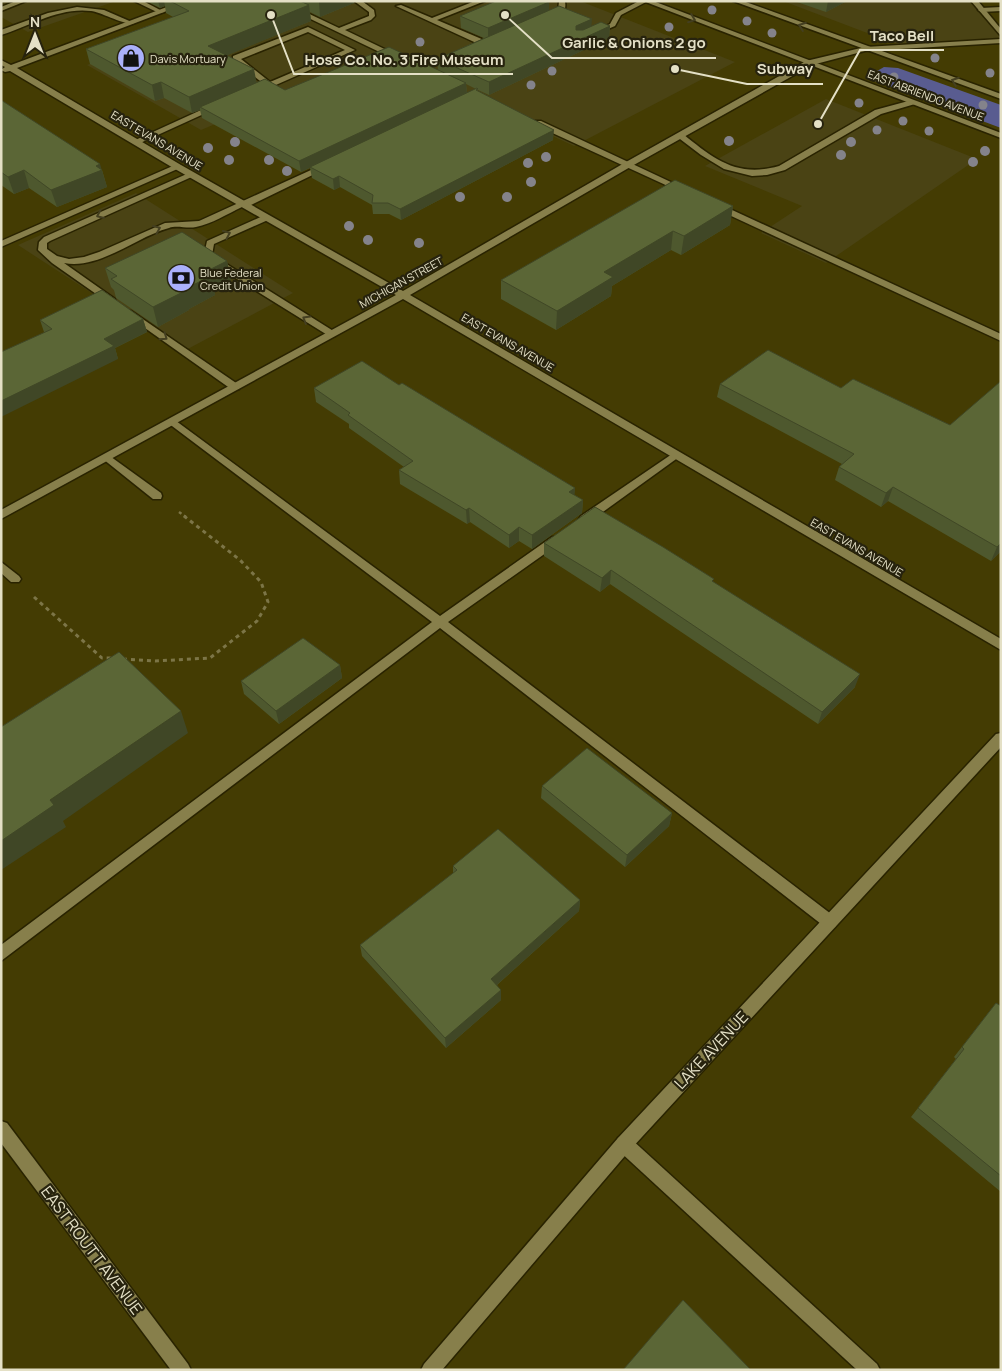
<svg xmlns="http://www.w3.org/2000/svg" width="1002" height="1371" font-family="Manrope,sans-serif">
  <rect width="100%" height="100%" fill="#443c03"/>
  <!-- built -->
  <g fill="#4a4314">
    <path d="M 1,1 L 116,1 L 28,32 L 1,17 Z"/>
    <path d="M 257,1 L 580,1 L 735,62 L 574,146 L 378,55 L 201,130 L 87,65 Z"/>
    <path d="M 783,1 L 974,1 L 1001,34 L 1001,41 L 904,47 Z"/>
    <path d="M 826,99 L 977,159 L 826,263 L 761,233 L 802,206 L 705,166 Z"/>
    <path d="M 136,193 L 293,293 L 182,352 L 18,245 Z"/>
  </g>
  <!-- green -->
  <path fill="#595c90" d="M 884,67 L 898,68 L 1001,105 L 1001,128 L 875,81 L 872,74 Z"/>
  <g fill="none" stroke-linecap="round" stroke-linejoin="round">
    <!-- service casing -->
    <g stroke="#292300" stroke-width="3">
      <g id="service">
        <path d="M 16,1 L 26,1 L 1,11 L 1,7 Z"/>
        <path d="M 134,1 L 143,1 L 164,12 L 159,13 Z"/>
        <path d="M 273,1 L 282,1 L 339,28 L 369,16 L 369,12 L 354,1 L 362,1 L 374,10 L 375,16 L 371,20 L 345,30 L 399,56 L 392,58 Z"/>
        <path d="M 475,1 L 485,1 L 437,20 L 491,43 L 491,47 L 485,47 L 396,6 L 401,5 L 432,18 Z"/>
        <path d="M 559,1 L 565,1 C 567,13 561,19 549,18 L 549,16 L 558,12 Z"/>
        <path d="M 639,1 L 648,1 L 621,15 L 615,26 L 596,34 L 593,32 L 610,24 L 616,13 Z"/>
        <path d="M 77,7 L 104,10 L 134,23 C 128,27 101,12 91,11 C 59,7 30,26 1,35 L 1,30 L 48,13 Z"/>
        <path d="M 1001,7 L 1001,11 L 981,12 L 978,10 L 981,8 Z"/>
        <path d="M 308,27 L 355,50 L 260,92 L 254,92 L 254,88 L 264,84 L 233,60 L 233,56 ZM 308,32 L 345,50 L 270,82 L 241,59 Z"/>
        <path d="M 912,100 L 916,102 L 915,104 L 881,114 L 785,170 L 767,175 L 752,176 L 724,169 L 701,155 L 676,136 L 683,134 C 714,159 737,178 779,166 L 875,110 Z"/>
        <path d="M 212,105 L 219,107 L 138,144 L 131,142 Z"/>
        <path d="M 535,121 L 541,121 L 690,191 L 683,193 L 535,125 Z"/>
        <path d="M 175,165 L 182,167 L 1,247 L 1,241 Z"/>
        <path d="M 322,165 L 329,167 L 247,207 L 242,207 C 227,214 212,224 196,227 C 187,229 177,225 169,228 C 136,237 99,270 64,263 L 115,299 L 115,303 L 109,303 L 52,263 L 38,250 L 39,242 L 44,237 L 189,173 L 196,175 L 50,241 L 47,243 L 47,249 L 57,256 L 69,259 L 84,257 L 99,252 L 165,223 L 199,221 Z"/>
        <path d="M 717,203 L 1001,334 L 1001,341 L 714,208 L 714,204 Z"/>
        <path d="M 265,215 L 268,216 L 268,220 L 214,244 L 212,255 L 335,332 L 335,336 L 329,336 L 208,261 L 204,255 L 207,241 Z"/>
        <path d="M 131,311 L 239,385 L 239,389 L 231,389 L 128,316 L 128,312 Z"/>
        <path d="M 172,418 L 440,616 L 552,537 L 560,537 L 562,540 L 560,543 L 448,622 L 835,917 L 837,922 L 835,927 L 830,929 L 825,927 L 440,628 L 1,961 L 1,945 L 432,622 L 168,423 L 167,421 Z"/>
        <path d="M 675,452 L 679,453 L 680,455 L 679,457 L 589,522 L 581,522 L 579,519 L 581,516 Z"/>
        <path d="M 107,454 L 161,493 L 162,496 L 161,499 L 153,499 L 103,459 L 102,457 Z"/>
        <path d="M 1,562 L 19,576 L 21,579 L 19,582 L 11,582 L 1,573 Z"/>
        <path d="M 624,1136 L 630,1138 L 877,1364 L 880,1370 L 857,1370 L 618,1150 L 616,1144 L 618,1138 Z"/>
      </g>
    </g>
    <!-- minor casing -->
    <g stroke="#292300" stroke-width="3">
      <g id="minor">
        <path d="M 183,1 L 193,1 L 17,68 L 181,165 L 403,291 L 626,162 L 806,61 L 865,47 L 1001,39 L 1001,43 L 865,51 L 812,65 L 632,166 L 410,295 L 1001,639 L 1001,650 L 403,299 L 1,519 L 1,510 L 396,295 L 175,169 L 10,71 L 5,72 L 1,70 L 5,67 L 1,65 L 1,60 L 11,65 Z"/>
        <path d="M 971,1 L 978,1 L 1001,29 L 1001,36 Z"/>
        <path d="M 1,1121 L 7,1123 L 188,1364 L 191,1370 L 171,1370 L 1,1143 Z"/>
      </g>
    </g>
    <!-- tertiary casing -->
    <g stroke="#292300" stroke-width="3">
      <path id="tertiary" d="M 1001,733 L 1001,747 L 630,1150 L 442,1370 L 421,1370 L 424,1364 L 618,1138 L 996,734 Z"/>
    </g>
    <!-- secondary casing -->
    <g stroke="#292300" stroke-width="3">
      <g id="secondary">
        <path d="M 643,1 L 653,1 L 1001,133 L 1001,138 Z"/>
        <path d="M 733,1 L 743,1 L 1001,94 L 1001,99 Z"/>
      </g>
    </g>
    <!-- path-far1 -->
    <path stroke="#7c7547" stroke-width="2.5" stroke-dasharray="3 3" stroke-linecap="butt" d="M 179,512 L 186,517"/>
    <!-- path -->
    <g stroke="#7c7547" stroke-width="3" stroke-dasharray="4 4" stroke-linecap="butt">
      <path d="M 34,597 L 102,658 L 112,658"/>
      <path d="M 123,659 L 155,661 L 210,658 L 257,621 L 268,602 L 261,582 L 240,560 L 184,516"/>
    </g>
    <!-- service -->
    <use href="#service" fill="#877f4b" fill-rule="evenodd"/>
    <!-- minor -->
    <use href="#minor" fill="#877f4b" fill-rule="evenodd"/>
    <!-- tertiary -->
    <use href="#tertiary" fill="#877f4b" fill-rule="evenodd"/>
    <!-- secondary -->
    <use href="#secondary" fill="#877f4b" fill-rule="evenodd"/>
  </g>
  <!-- trees -->
  <g fill="#84838b">
    <circle cx="712" cy="10" r="4.5"/>
    <circle cx="747" cy="21" r="4.5"/>
    <circle cx="669" cy="27" r="4.5"/>
    <circle cx="772" cy="33" r="4.5"/>
    <circle cx="420" cy="42" r="4.5"/>
    <circle cx="935" cy="58" r="4.5"/>
    <circle cx="552" cy="71" r="4.5"/>
    <circle cx="990" cy="73" r="4.5"/>
    <circle cx="894" cy="77" r="4.5"/>
    <circle cx="531" cy="85" r="4.5"/>
    <circle cx="859" cy="103" r="4.5"/>
    <circle cx="983" cy="105" r="4.5"/>
    <circle cx="903" cy="121" r="4.5"/>
    <circle cx="877" cy="130" r="4.5"/>
    <circle cx="929" cy="131" r="4.5"/>
    <circle cx="729" cy="141" r="5"/>
    <circle cx="235" cy="142" r="5"/>
    <circle cx="851" cy="142" r="5"/>
    <circle cx="208" cy="148" r="5"/>
    <circle cx="985" cy="151" r="5"/>
    <circle cx="841" cy="155" r="5"/>
    <circle cx="546" cy="157" r="5"/>
    <circle cx="229" cy="160" r="5"/>
    <circle cx="269" cy="160" r="5"/>
    <circle cx="973" cy="162" r="5"/>
    <circle cx="528" cy="163" r="5"/>
    <circle cx="287" cy="171" r="5"/>
    <circle cx="531" cy="182" r="5"/>
    <circle cx="460" cy="197" r="5"/>
    <circle cx="507" cy="197" r="5"/>
    <circle cx="349" cy="226" r="5"/>
    <circle cx="368" cy="240" r="5"/>
    <circle cx="419" cy="243" r="5"/>
  </g>
  <!-- wall -->
  <g fill="#4e582e" fill-rule="evenodd">
    <path d="M 146,1 L 354,1 L 354,3 L 320,17 L 310,12 L 311,21 L 227,55 L 256,83 L 285,90 L 438,70 L 437,59 L 484,38 L 461,28 L 460,16 L 549,10 L 591,27 L 610,26 L 609,38 L 489,95 L 478,90 L 478,91 L 553,140 L 401,220 L 389,214 L 373,214 L 372,205 L 340,187 L 334,190 L 312,178 L 310,168 L 301,172 L 202,118 L 200,110 L 192,113 L 164,98 L 155,101 L 90,64 L 86,49 L 173,17 L 166,13 L 165,6 L 160,8 ZM 466,84 L 476,89 L 467,93 Z"/>
    <path d="M 794,1 L 847,1 L 826,12 Z"/>
    <path d="M 1,100 L 102,170 L 107,187 L 57,207 L 29,188 L 14,194 L 1,185 Z"/>
    <path d="M 733,206 L 730,225 L 681,255 L 671,250 L 612,286 L 611,296 L 556,330 L 501,299 L 501,280 Z"/>
    <path d="M 227,261 L 231,280 L 214,289 L 215,295 L 189,309 L 189,310 L 158,327 L 116,298 L 114,290 L 111,287 L 105,268 Z"/>
    <path d="M 143,319 L 147,332 L 115,348 L 118,359 L 44,332 L 40,320 Z"/>
    <path d="M 720,384 L 841,388 L 950,425 L 1001,551 L 991,561 L 888,501 L 881,507 L 835,480 L 839,467 L 842,464 L 717,397 Z"/>
    <path d="M 399,385 L 575,488 L 574,495 L 583,500 L 582,513 L 532,549 L 519,541 L 509,548 L 470,522 L 467,524 L 400,484 L 399,470 L 404,467 L 349,428 L 349,424 L 316,402 L 314,388 Z"/>
    <path d="M 544,543 L 713,582 L 855,687 L 818,724 L 610,584 L 600,592 L 544,556 Z"/>
    <path d="M 340,665 L 342,678 L 279,724 L 244,694 L 241,681 Z"/>
    <path d="M 542,786 L 672,813 L 669,826 L 625,867 L 541,798 Z"/>
    <path d="M 453,866 L 580,900 L 579,911 L 497,985 L 501,1000 L 446,1048 L 362,956 L 360,945 L 453,874 Z"/>
    <path d="M 996,1003 L 1001,1006 L 1001,1192 L 911,1117 L 956,1059 L 954,1057 Z"/>
  </g>
  <!-- shaded-wall -->
  <g fill="#404726">
    <path d="M 158,1 L 164,1 L 165,6 L 160,8 Z"/>
    <path d="M 320,1 L 354,1 L 354,3 L 320,17 L 319,2 Z"/>
    <path d="M 828,1 L 847,1 L 826,12 Z"/>
    <path d="M 549,2 L 549,14 L 488,40 L 488,28 Z"/>
    <path d="M 309,5 L 311,21 L 211,62 L 208,46 Z"/>
    <path d="M 592,19 L 591,31 L 575,38 L 576,26 Z"/>
    <path d="M 610,26 L 609,38 L 489,95 L 489,82 Z"/>
    <path d="M 254,69 L 257,85 L 200,107 L 200,110 L 192,113 L 189,97 Z"/>
    <path d="M 161,82 L 164,98 L 155,101 L 152,85 Z"/>
    <path d="M 466,83 L 467,94 L 301,172 L 299,161 Z"/>
    <path d="M 554,130 L 553,140 L 401,220 L 400,209 Z"/>
    <path d="M 100,164 L 107,187 L 57,207 L 51,190 Z"/>
    <path d="M 24,170 L 29,188 L 14,194 L 8,177 Z"/>
    <path d="M 339,176 L 340,187 L 334,190 L 333,179 Z"/>
    <path d="M 733,206 L 730,225 L 681,255 L 684,236 Z"/>
    <path d="M 673,231 L 671,250 L 612,286 L 611,296 L 556,330 L 557,311 L 604,272 Z"/>
    <path d="M 227,261 L 231,280 L 214,289 L 215,295 L 189,309 L 189,310 L 158,327 L 153,307 L 183,290 L 205,272 Z"/>
    <path d="M 143,319 L 147,332 L 115,348 L 118,359 L 1,417 L 1,401 L 104,339 Z"/>
    <path d="M 893,487 L 888,501 L 881,507 L 886,493 Z"/>
    <path d="M 575,488 L 574,501 L 569,492 Z"/>
    <path d="M 583,500 L 582,513 L 532,549 L 532,535 Z"/>
    <path d="M 469,508 L 470,522 L 467,524 L 466,510 Z"/>
    <path d="M 519,527 L 519,541 L 509,548 L 509,535 Z"/>
    <path d="M 1001,543 L 1001,551 L 991,561 L 997,547 Z"/>
    <path d="M 611,570 L 610,584 L 600,592 L 602,578 Z"/>
    <path d="M 340,665 L 342,678 L 279,724 L 276,711 Z"/>
    <path d="M 860,674 L 855,687 L 818,724 L 822,712 Z"/>
    <path d="M 181,711 L 188,733 L 63,821 L 66,827 L 1,870 L 1,841 L 50,800 Z"/>
    <path d="M 672,813 L 669,826 L 625,867 L 627,855 Z"/>
    <path d="M 580,900 L 579,911 L 491,990 L 491,979 Z"/>
    <path d="M 501,990 L 501,1000 L 446,1048 L 445,1038 Z"/>
  </g>
  <!-- building -->
  <g fill="#5b6636" stroke="#404726">
    <path d="M 170,1 L 300,1 L 309,5 L 208,46 L 254,69 L 189,97 L 161,82 L 152,85 L 86,49 L 189,11 Z"/>
    <path d="M 496,1 L 547,1 L 549,2 L 488,28 L 460,16 Z"/>
    <path d="M 559,6 L 592,19 L 576,26 L 576,30 L 583,30 L 601,22 L 610,26 L 489,82 L 437,59 Z"/>
    <path d="M 389,47 L 466,83 L 299,161 L 200,107 L 265,79 L 285,90 Z"/>
    <path d="M 477,88 L 478,89 L 476,90 L 554,130 L 400,209 L 388,203 L 372,203 L 373,195 L 339,176 L 333,179 L 310,167 Z"/>
    <path d="M 1,100 L 100,164 L 96,166 L 102,170 L 51,190 L 24,170 L 8,177 L 1,172 Z"/>
    <path d="M 675,180 L 733,206 L 684,236 L 673,231 L 604,272 L 613,277 L 557,311 L 501,280 Z"/>
    <path d="M 182,232 L 227,261 L 205,272 L 211,276 L 183,290 L 185,291 L 153,307 L 111,279 L 117,276 L 105,268 Z"/>
    <path d="M 102,290 L 143,319 L 104,339 L 114,346 L 1,401 L 1,352 L 52,329 L 40,320 Z"/>
    <path d="M 768,350 L 841,388 L 853,379 L 950,425 L 1001,381 L 1001,543 L 997,547 L 893,487 L 886,493 L 839,467 L 854,454 L 720,384 Z"/>
    <path d="M 362,361 L 399,385 L 402,383 L 575,488 L 569,492 L 583,500 L 532,535 L 519,527 L 509,535 L 469,508 L 466,510 L 399,470 L 413,461 L 348,415 L 350,413 L 314,388 Z"/>
    <path d="M 595,507 L 663,547 L 714,579 L 712,581 L 860,674 L 822,712 L 611,570 L 602,578 L 544,543 Z"/>
    <path d="M 303,638 L 340,665 L 276,711 L 241,681 Z"/>
    <path d="M 119,652 L 181,711 L 50,800 L 54,805 L 1,841 L 1,727 Z"/>
    <path d="M 587,748 L 672,813 L 627,855 L 542,786 Z"/>
    <path d="M 498,829 L 580,900 L 491,979 L 501,990 L 445,1038 L 360,945 L 457,870 L 453,866 Z"/>
    <path d="M 996,1003 L 1001,1006 L 1001,1176 L 918,1108 L 964,1049 L 962,1047 Z"/>
    <path d="M 683,1300 L 751,1370 L 623,1370 Z"/>
  </g>
  <!-- one-way arrows -->
  <defs><path id="oneway-chevron" d="M-2-3.5L2.5 0L-2 3.5" fill="none" stroke-width="1.6" stroke-linecap="round" stroke-linejoin="round" transform="scale(1.25)"/></defs>
  <g stroke="#443f20">
    <use href="#oneway-chevron" transform="translate(692 19) rotate(21)"/>
    <use href="#oneway-chevron" transform="translate(802 26) rotate(-160)"/>
    <use href="#oneway-chevron" transform="translate(955 81) rotate(-160)"/>
    <use href="#oneway-chevron" transform="translate(100 215) rotate(156)"/>
    <use href="#oneway-chevron" transform="translate(157 229) rotate(-23)"/>
    <use href="#oneway-chevron" transform="translate(227 234) rotate(-24)"/>
    <use href="#oneway-chevron" transform="translate(306 319) rotate(-149)"/>
    <use href="#oneway-chevron" transform="translate(164 337) rotate(35)"/>
  </g>
  <!-- icons -->
  <defs>
    <g id="shop-disc" transform="scale(1.4375)"><circle r="9.5" fill="#aab0fb" stroke="#27230e"/><path d="M-5-2.5h2.3a2.7 3.5 0 0 1 5.4 0H5L5.5 6h-11ZM-1.5-2.5h3a1.5 2.3 0 0 0-3 0Z" fill="#111"/></g>
    <g id="bank-disc" transform="scale(1.4375)"><circle r="9.5" fill="#aab0fb" stroke="#27230e"/><path d="M-6-4H6V4H-6ZM0-2.3a2.3 2.3 0 1 0 0 4.6a2.3 2.3 0 1 0 0-4.6Z" fill="#111"/></g>
  </defs>
  <g fill-rule="evenodd">
    <use href="#shop-disc" x="131" y="58"/>
    <use href="#bank-disc" x="181" y="278"/>
  </g>
  <g text-anchor="middle" dominant-baseline="central" stroke-width="4.5" stroke-linejoin="round" paint-order="stroke">
    <!-- far-poi labels -->
    <g font-size="11" fill="#e4e0c6" stroke="#27230e" text-anchor="start">
      <text x="150" y="58">Davis Mortuary</text>
      <text x="200" y="272">Blue Federal<tspan x="200" dy="13">Credit Union</tspan></text>
    </g>
    <!-- far-street labels -->
    <g font-size="11" fill="#e4e0c6" stroke="#27230e">
      <text transform="translate(926 95) rotate(21)">EAST ABRIENDO AVENUE</text>
      <text transform="translate(157 140) rotate(31)">EAST EVANS AVENUE</text>
      <text transform="translate(401 282) rotate(-29)">MICHIGAN STREET</text>
      <text transform="translate(508 342) rotate(30)">EAST EVANS AVENUE</text>
      <text transform="translate(857 547) rotate(30)">EAST EVANS AVENUE</text>
    </g>
    <!-- near-street labels -->
    <g font-size="16" fill="#e4e0c6" stroke="#27230e">
      <text transform="translate(711 1050) rotate(-47)">LAKE AVENUE</text>
      <text transform="translate(92 1250) rotate(53)">EAST ROUTT AVENUE</text>
    </g>
  </g>
  <!-- callouts -->
  <path fill="none" stroke="#e4e0c6" stroke-width="2" d="M818 124L860 50H944M505 15L552 58H716M271 15L294 74H513M675 69L747 84H823"/>
  <g fill="#e4e0c6" stroke="#27230e" stroke-width="2">
    <circle cx="818" cy="124" r="5"/>
    <circle cx="505" cy="15" r="5"/>
    <circle cx="271" cy="15" r="5"/>
    <circle cx="675" cy="69" r="5"/>
  </g>
  <g font-size="15" text-anchor="middle" font-weight="bold" fill="#e4e0c6" stroke="#27230e" stroke-width="4.5" stroke-linejoin="round" paint-order="stroke">
    <text x="902" y="41">Taco Bell</text>
    <text x="634" y="48">Garlic &amp; Onions 2 go</text>
    <text x="404" y="65">Hose Co. No. 3 Fire Museum</text>
    <text x="785" y="74">Subway</text>
  </g>
  <!-- border -->
  <rect width="1002" height="1371" fill="none" stroke="#e4e0c6" stroke-width="5"/>
  <!-- north arrow -->
  <g transform="translate(35 35)" stroke="#27230e" stroke-width="4" paint-order="stroke">
  <path d="M0-4L9 19L0 12L-9 19Z" fill="#e4e0c6"/>
  <text y="-8" font-size="14" font-weight="bold" text-anchor="middle" fill="#e4e0c6">N</text>
  </g>
</svg>
